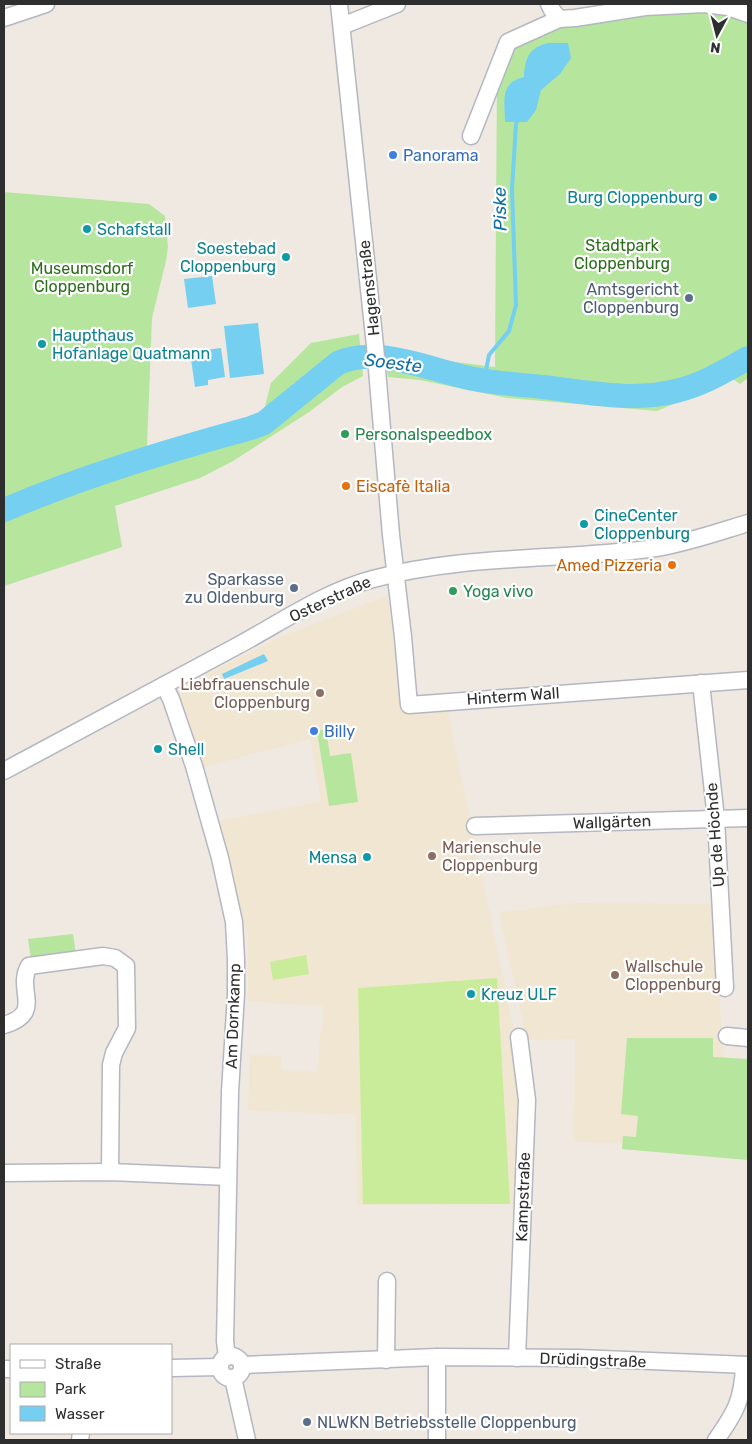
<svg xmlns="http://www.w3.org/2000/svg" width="752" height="1444" font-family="Rubik,sans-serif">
  <rect width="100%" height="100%" fill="#efe9e1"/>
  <!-- education -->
  <g fill="#f0e6d1">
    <path d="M 387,596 L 404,703 L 446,704 L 515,1035 L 520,1103 L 515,1204 L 357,1205 L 356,1115 L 248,1110 L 250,1055 L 281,1056 L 281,1070 L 318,1072 L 320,1032 L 322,1030 L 323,1006 L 248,1002 L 248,937 L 219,821 L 321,801 L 310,739 L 203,767 L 176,690 L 280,637 Z"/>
    <path d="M 577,903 L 712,904 L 724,1058 L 748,1059 L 748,1160 L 622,1149 L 622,1143 L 574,1142 L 575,1039 L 527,1040 L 499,912 Z"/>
  </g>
  <!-- green -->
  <g fill="#b6e59e">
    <path d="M 720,11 L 748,19 L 748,378 L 740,384 L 733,379 L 657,411 L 507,398 L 420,380 L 388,377 L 384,353 L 495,367 L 497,74 L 505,50 L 569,24 L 648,13 Z"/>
    <path d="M 4,192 L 149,204 L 165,216 L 168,247 L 166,261 L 152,318 L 147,446 L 263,414 L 271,383 L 311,343 L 359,334 L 363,376 L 342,387 L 309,412 L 233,461 L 200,478 L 115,506 L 122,547 L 4,586 Z"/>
    <path d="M 326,729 L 330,756 L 351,753 L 358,802 L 329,806 L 317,731 Z"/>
    <path d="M 73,934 L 76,954 L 31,960 L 28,939 Z"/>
    <path d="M 627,1038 L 713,1038 L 713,1057 L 748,1059 L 748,1160 L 622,1149 L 623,1136 L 636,1137 L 638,1116 L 621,1114 Z"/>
  </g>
  <!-- pitch -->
  <g fill="#c9ec9a">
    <path d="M 306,955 L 309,974 L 273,980 L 270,962 Z"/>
    <path d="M 497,978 L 510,1204 L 363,1204 L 358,988 Z"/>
  </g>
  <!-- water -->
  <g fill="#75cff0">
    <path d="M 549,43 L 568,43 L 571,58 L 560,74 L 541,90 L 536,110 L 527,122 L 505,122 C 505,102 499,83 524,77 C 525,58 529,47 549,43 Z"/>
    <path d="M 212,276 L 216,304 L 188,308 L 184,279 Z"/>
    <path d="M 258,323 L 264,374 L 230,378 L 224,326 Z"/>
    <path d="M 221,348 L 225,377 L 208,380 L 208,385 L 195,387 L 190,352 Z"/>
    <path d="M 264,654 L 268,661 L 224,679 L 222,674 Z"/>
  </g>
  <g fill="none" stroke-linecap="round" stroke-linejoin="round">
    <!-- stream -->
    <path stroke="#75cff0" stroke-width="4" d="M 484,381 L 489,355 L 509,331 L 516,305 L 512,189 L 516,124 L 518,120"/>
    <!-- river -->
    <path stroke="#75cff0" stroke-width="24" d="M 4,510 C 84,476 167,451 251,428 L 264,423 L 338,363 C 375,347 420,366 457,375 C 485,383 515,384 543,387 C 586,392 633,402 676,391 C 702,385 725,371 748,358"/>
    <!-- minor casing -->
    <g stroke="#b4b7c1" stroke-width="19">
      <g id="minor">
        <path d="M 339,4 L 375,346 L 391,535 L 403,637 L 409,705 L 748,680"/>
        <path d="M 549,4 L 552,10 L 559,19"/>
        <path d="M 4,18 L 46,4"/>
        <path d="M 342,26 L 397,4"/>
        <path d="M 471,136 L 508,42 L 559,19 L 575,18 L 645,7 L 704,4 L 728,7 L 748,14"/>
        <path d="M 701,683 L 716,819 L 725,988"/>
        <path d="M 164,685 L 171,699 L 194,766 L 220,858 L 234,922 L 236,959 L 236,994 L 230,1092 L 225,1341 L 227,1357"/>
        <path d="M 4,771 C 81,729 159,688 237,646 C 280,623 326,591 373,579 C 465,554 562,561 656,548 C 687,543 718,532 748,523"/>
        <path d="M 475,826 L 748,818"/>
        <path d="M 4,1025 C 45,1013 15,990 29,966 L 103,956 L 115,958 L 126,966 L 127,1028 L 114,1053 L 111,1065 L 110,1172"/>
        <path d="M 727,1036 L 748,1038"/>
        <path d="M 4,1173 L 110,1172 L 228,1177"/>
        <circle cx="231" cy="1367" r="11"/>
        <path d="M 517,1358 L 527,1100 L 519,1037"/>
        <path d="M 386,1360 L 387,1281"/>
        <path d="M 242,1365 L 437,1357 L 578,1358 L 748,1365"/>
        <path d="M 171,1368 L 219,1367"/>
        <path d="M 4,1369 L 11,1369"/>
        <path d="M 233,1378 L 247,1440"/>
        <path d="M 80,1440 L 81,1433"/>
        <path d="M 437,1440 L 437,1357"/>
        <path d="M 716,1440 C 735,1413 743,1400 744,1365"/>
      </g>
    </g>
    <!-- minor -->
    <use href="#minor" stroke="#fff" stroke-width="16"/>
  </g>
  <!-- markers -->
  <g fill="#3f7fe0" stroke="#fff" stroke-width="2">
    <circle cx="393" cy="155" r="5"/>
    <circle cx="314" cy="731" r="5"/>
  </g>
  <g fill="#0f9aa8" stroke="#fff" stroke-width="2">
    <circle cx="713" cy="197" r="5"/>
    <circle cx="87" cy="229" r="5"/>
    <circle cx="286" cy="257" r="5"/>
    <circle cx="42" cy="344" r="5"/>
    <circle cx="584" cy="524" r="5"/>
    <circle cx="158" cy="749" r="5"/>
    <circle cx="367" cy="857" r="5"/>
    <circle cx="471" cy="994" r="5"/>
  </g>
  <g fill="#5c6f8a" stroke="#fff" stroke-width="2">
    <circle cx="689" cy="298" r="5"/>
    <circle cx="294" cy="588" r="5"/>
    <circle cx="307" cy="1422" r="5"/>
  </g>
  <g fill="#2e9e5b" stroke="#fff" stroke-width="2">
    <circle cx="345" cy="434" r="5"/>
    <circle cx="453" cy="591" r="5"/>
  </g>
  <g fill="#e8710a" stroke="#fff" stroke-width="2">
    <circle cx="346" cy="486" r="5"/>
    <circle cx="672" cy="565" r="5"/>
  </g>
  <g fill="#8d6e63" stroke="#fff" stroke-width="2">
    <circle cx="320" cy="693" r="5"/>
    <circle cx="432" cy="856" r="5"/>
    <circle cx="615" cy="975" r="5"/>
  </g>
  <g text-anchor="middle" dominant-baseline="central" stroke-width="4.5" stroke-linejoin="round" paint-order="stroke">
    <!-- shop labels -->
    <g font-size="16" fill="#366cbe" stroke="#fff" text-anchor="start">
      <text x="403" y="155">Panorama</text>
      <text x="324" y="731">Billy</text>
    </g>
    <!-- culture labels -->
    <g font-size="16" fill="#0d838f" stroke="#fff" text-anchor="start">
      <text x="703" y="197" text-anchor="end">Burg Cloppenburg</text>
      <text x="97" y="229">Schafstall</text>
      <text x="276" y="248" text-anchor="end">Soestebad<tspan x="276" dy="18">Cloppenburg</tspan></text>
      <text x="52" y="335">Haupthaus<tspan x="52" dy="18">Hofanlage Quatmann</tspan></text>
      <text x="594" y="515">CineCenter<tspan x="594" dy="18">Cloppenburg</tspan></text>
      <text x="168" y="749">Shell</text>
      <text x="357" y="857" text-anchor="end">Mensa</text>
      <text x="481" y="994">Kreuz ULF</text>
    </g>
    <!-- park labels -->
    <g font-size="16" fill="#2c6e1b" stroke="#fff">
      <text x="622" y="245">Stadtpark<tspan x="622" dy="18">Cloppenburg</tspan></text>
      <text x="82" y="268">Museumsdorf<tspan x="82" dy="18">Cloppenburg</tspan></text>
    </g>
    <!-- street labels -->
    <g font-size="16" fill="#2e2e2e" stroke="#fff">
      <text transform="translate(369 288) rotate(-96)">Hagenstraße</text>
      <text transform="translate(330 599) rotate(-25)">Osterstraße</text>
      <text transform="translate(513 696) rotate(-4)">Hinterm Wall</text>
      <text transform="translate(612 822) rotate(-2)">Wallgärten</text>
      <text transform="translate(715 835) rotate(-94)">Up de Höchde</text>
      <text transform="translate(233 1016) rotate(-88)">Am Dornkamp</text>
      <text transform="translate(523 1197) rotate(-88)">Kampstraße</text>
      <text transform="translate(593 1360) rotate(2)">Drüdingstraße</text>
    </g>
    <!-- service labels -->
    <g font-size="16" fill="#4e5e75" stroke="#fff" text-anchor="end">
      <text x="679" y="289">Amtsgericht<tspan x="679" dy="18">Cloppenburg</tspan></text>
      <text x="284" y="579">Sparkasse<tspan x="284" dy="18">zu Oldenburg</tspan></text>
      <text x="317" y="1422" text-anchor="start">NLWKN Betriebsstelle Cloppenburg</text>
    </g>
    <!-- leisure labels -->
    <g font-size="16" fill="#27864d" stroke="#fff" text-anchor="start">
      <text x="355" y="434">Personalspeedbox</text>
      <text x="463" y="591">Yoga vivo</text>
    </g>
    <!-- food labels -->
    <g font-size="16" fill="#c56008" stroke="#fff" text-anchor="start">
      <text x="356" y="486">Eiscafè Italia</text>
      <text x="662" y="565" text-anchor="end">Amed Pizzeria</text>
    </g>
    <!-- education labels -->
    <g font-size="16" fill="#785e54" stroke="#fff" text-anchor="start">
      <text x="310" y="684" text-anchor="end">Liebfrauenschule<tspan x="310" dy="18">Cloppenburg</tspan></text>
      <text x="442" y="847">Marienschule<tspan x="442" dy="18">Cloppenburg</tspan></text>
      <text x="625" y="966">Wallschule<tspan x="625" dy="18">Cloppenburg</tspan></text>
    </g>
    <!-- water labels -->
    <g font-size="18" font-style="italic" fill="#0d6fa3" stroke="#fff">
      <text transform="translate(500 209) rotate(-91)">Piske</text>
      <text transform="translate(393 363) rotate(7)">Soeste</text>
    </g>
  </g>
  <!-- border -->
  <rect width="752" height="1444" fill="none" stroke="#2e2e2e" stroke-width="10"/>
  <!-- legend -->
  <rect x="10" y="1344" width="162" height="90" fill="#ffffff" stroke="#ababab"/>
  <rect x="20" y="1360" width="25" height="8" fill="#ffffff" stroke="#ababab"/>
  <text x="55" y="1369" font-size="15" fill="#2e2e2e">Straße</text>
  <rect x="20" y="1382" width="25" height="15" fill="#b6e59e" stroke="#ababab"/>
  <text x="55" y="1394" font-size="15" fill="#2e2e2e">Park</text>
  <rect x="20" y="1406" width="25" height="15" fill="#75cff0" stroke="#ababab"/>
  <text x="55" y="1419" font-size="15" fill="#2e2e2e">Wasser</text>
  <!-- north arrow -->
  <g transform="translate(717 35) rotate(187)" stroke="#ffffff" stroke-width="4" paint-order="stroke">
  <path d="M0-4L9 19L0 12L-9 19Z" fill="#2e2e2e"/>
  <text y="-8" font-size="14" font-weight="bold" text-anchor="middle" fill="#2e2e2e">N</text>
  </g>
</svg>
